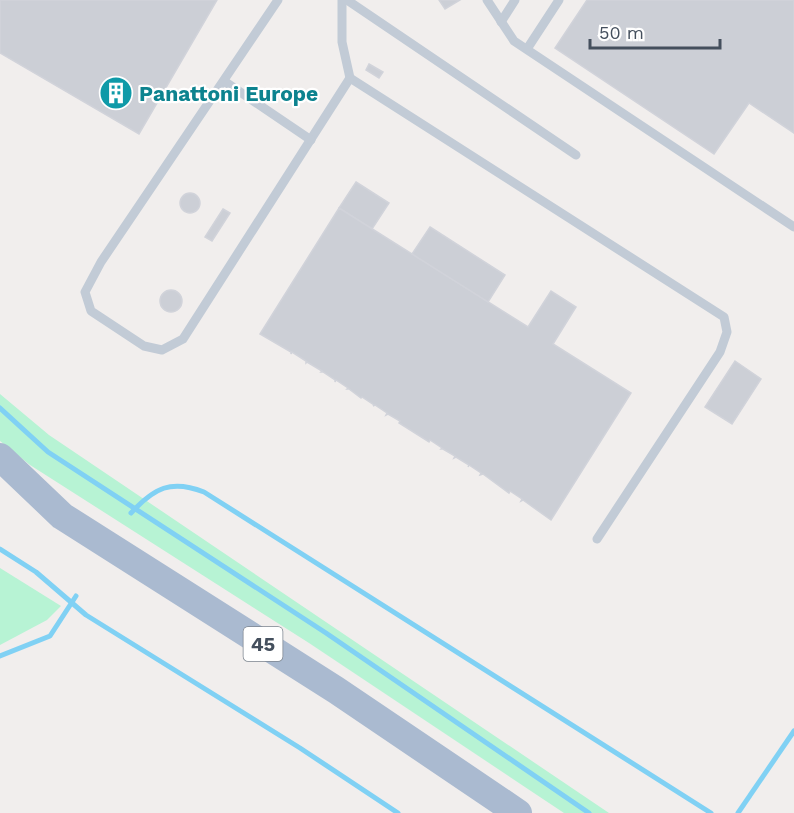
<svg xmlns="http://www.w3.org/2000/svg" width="794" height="813" font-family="'Work Sans',sans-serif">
  <rect width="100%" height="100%" fill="#f1eeed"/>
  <!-- green -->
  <g fill="#b7f3d4">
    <path d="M 0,394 L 49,435 L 609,813 L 564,813 L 309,643 L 30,465 L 0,441 Z"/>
    <path d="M 0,568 L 61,606 L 47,620 L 0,645 Z"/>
  </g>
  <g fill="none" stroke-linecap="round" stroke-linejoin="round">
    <!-- stream -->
    <g stroke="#80d1f4" stroke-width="5">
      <path d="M 0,408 L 48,452 L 326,633 L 589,813"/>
      <path d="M 131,513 C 154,488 171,479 204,492 L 711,813"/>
      <path d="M 0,549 L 36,572 L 86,615 L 300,748 L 398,813"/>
      <path d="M 0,656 L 50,636 L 76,596"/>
      <path d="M 738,813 L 794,731"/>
    </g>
  </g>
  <!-- building -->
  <g fill="#cccfd6" stroke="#d1d3da" stroke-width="1.5">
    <path d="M 0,0 L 217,0 L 139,134 L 0,53 Z"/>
    <path d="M 439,0 L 460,0 L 445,9 Z"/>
    <path d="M 587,0 L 794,0 L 794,133 L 749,103 L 714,154 L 555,48 Z"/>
    <path d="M 369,64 L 383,72 L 379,78 L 366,70 Z"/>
    <path d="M 356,182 L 389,203 L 372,229 L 339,208 Z"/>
    <circle cx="190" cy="203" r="10"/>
    <path d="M 339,208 L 528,327 L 551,291 L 576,307 L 553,344 L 631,393 L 551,520 L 523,500 L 521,501 L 522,499 L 510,491 L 509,493 L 483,474 L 480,475 L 481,473 L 469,465 L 468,467 L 469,465 L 456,457 L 454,458 L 455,456 L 443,449 L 441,449 L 442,448 L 430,440 L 429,442 L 399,423 L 400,421 L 388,414 L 386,415 L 387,413 L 375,405 L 373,406 L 374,405 L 362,397 L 361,398 L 349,389 L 347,389 L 348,388 L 336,380 L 335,382 L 335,380 L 323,372 L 321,372 L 322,371 L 307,362 L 306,363 L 306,361 L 292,352 L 291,354 L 291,352 L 260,334 Z"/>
    <path d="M 223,209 L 230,213 L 212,241 L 205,237 Z"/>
    <path d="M 430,227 L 505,275 L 488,302 L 412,254 Z"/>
    <circle cx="171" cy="301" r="11"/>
    <path d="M 735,361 L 761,379 L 732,424 L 705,407 Z"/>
  </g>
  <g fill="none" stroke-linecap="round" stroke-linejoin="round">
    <!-- service -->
    <g stroke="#c2cbd6" stroke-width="9">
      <path d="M 278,0 L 101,262 L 85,292 L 91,311 L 144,346 L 162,350 L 183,339 L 350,78 L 724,317 L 727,332 L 720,352 L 597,539"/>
      <path d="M 342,0 L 342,42 L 350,78"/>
      <path d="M 347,0 L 576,155"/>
      <path d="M 487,0 L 514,41 L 794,227"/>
      <path d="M 501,22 L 515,0"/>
      <path d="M 527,49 L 559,0"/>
      <path d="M 224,81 L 311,140"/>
    </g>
    <!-- primary -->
    <path stroke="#aabad0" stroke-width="28" d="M 0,457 L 62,516 L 336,690 L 518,813"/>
  </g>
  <!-- icons -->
  <defs>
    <g id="building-disc" transform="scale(1.725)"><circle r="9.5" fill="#0f9aa8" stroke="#fff"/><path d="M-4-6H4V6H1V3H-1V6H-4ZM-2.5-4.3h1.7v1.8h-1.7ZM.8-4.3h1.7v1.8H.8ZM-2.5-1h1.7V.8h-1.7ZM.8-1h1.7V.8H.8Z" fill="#fff"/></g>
  </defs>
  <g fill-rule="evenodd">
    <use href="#building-disc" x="116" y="93"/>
  </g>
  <g text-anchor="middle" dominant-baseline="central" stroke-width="4.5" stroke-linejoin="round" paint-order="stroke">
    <!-- shield labels -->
    <rect fill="#fff" stroke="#7c848e" stroke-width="1.5" x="243.5" y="627" width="39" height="34" rx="4.5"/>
    <g font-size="20" font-weight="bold" fill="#444f5d">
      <text x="263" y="644">45</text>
    </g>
    <!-- culture labels -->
    <g font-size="21" font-weight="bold" fill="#0d838f" stroke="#fff" text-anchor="start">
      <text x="139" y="93">Panattoni Europe</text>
    </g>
  </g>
  <!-- scale -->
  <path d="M590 39v9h130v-9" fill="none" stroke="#444f5d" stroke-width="3"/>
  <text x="599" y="39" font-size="18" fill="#444f5d" stroke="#ffffff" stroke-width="4.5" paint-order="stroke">50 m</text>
</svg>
